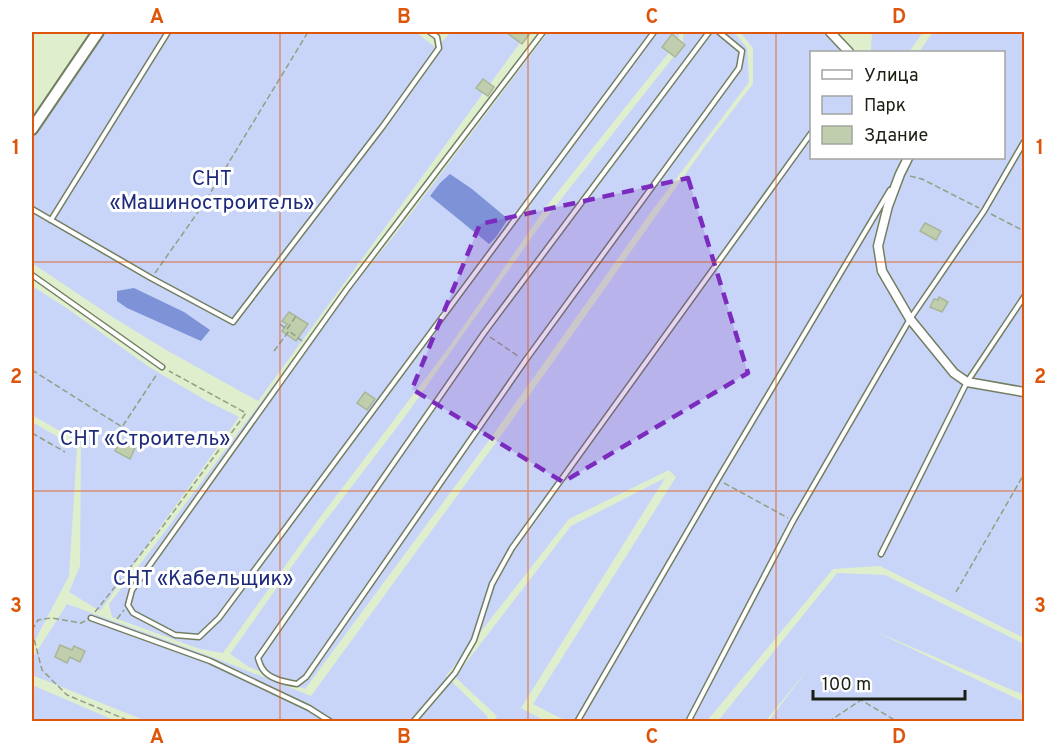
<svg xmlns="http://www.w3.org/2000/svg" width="1056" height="753" font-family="Overpass,sans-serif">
  <rect width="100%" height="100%" fill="#dfeecd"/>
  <!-- green -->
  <g fill="#c9d5f8">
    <path d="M 105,32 L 416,32 L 436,48 L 451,32 L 528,32 L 258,401 L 168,351 L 114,318 L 32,263 L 32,137 Z"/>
    <path d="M 548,32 L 679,32 L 678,41 L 549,203 L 447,350 L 318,520 L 223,653 L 200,649 L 112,617 L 109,604 L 151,550 L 290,363 L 393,237 Z"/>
    <path d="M 684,32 L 734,32 L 747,48 L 749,82 L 648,216 L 490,439 L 305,689 L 249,667 L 230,654 L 307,545 L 404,418 L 539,227 L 682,46 Z"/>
    <path d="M 740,32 L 824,32 L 847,52 L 812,52 L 812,158 L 1004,158 L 1004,52 L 919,52 L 933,32 L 1024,32 L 1024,638 L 880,566 L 833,569 L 707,721 L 566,721 L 533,704 L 676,477 L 669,470 L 569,519 L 446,676 L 488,717 L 485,721 L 146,721 L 32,675 L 32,659 L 67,604 L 228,663 L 311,696 L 505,430 L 706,145 L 753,84 L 753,48 Z"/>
    <path d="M 872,32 L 923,32 L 909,52 L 873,52 L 871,50 Z"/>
    <path d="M 32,286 L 65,307 L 149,367 L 207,401 L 239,417 L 100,611 L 69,592 L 80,566 L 81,443 L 32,415 Z"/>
    <path d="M 32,422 L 77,448 L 69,576 L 32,646 Z"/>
    <path d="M 665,478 L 521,708 L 545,721 L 494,721 L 497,716 L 455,677 L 571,526 Z"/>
    <path d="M 837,573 L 885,575 L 1024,644 L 1024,695 L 872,630 L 1024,702 L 1024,721 L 769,721 L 810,666 L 766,721 L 718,721 Z"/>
    <path d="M 32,685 L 116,721 L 32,721 Z"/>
  </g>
  <!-- water -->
  <g fill="#7d92d7">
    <path d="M 450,174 L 472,189 L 508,219 L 496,237 L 489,244 L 430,196 L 440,183 Z"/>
    <path d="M 134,288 L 184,312 L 210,330 L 201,341 L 127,308 L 117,301 L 117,291 Z"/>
  </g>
  <!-- building -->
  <g fill="#c0ceae" stroke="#a8b697" stroke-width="1.5">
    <path d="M 506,32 L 531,32 L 522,44 Z"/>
    <path d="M 672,34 L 685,45 L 675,57 L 662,47 Z"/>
    <path d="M 483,79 L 494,87 L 488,96 L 476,88 Z"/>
    <path d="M 925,223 L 941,231 L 936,240 L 920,231 Z"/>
    <path d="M 939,297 L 948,302 L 942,312 L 930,307 L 934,299 L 938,300 Z"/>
    <path d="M 289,312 L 308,324 L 296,341 L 282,331 L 287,324 L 282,321 Z"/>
    <path d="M 365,392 L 375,399 L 367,410 L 357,403 Z"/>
    <path d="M 121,440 L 135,448 L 130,459 L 115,451 Z"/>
    <path d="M 60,645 L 72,650 L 74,646 L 85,651 L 80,662 L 70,657 L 67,663 L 55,657 Z"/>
  </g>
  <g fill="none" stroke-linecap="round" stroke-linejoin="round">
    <!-- service casing -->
    <g stroke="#727f61" stroke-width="7">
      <g id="service">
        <path d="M 543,32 L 347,289 L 132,590 L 128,605 L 133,613 L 175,635 L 199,637 L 219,618 L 654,32"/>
        <path d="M 709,32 L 484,333 L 258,658 C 259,661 260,665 262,668 C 268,679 285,682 297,684 L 306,677 L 525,361 L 739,68 L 742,51 L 719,32"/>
        <path d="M 32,209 L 151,278 L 233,322 L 383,126 L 439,48 L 437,37 L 430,32"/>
        <path d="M 51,220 L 168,32"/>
        <path d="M 32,275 L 162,367"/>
        <path d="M 881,554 L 967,382 L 1024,297"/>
        <path d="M 91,618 L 210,661 L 309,708 L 331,722"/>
        <path d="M 413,722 L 455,673 L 474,640 L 492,584 L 512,548 L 812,132"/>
        <path d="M 577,722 L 718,479 L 890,190"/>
        <path d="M 688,722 L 793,521 L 910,319 L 984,211 L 1024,142"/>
      </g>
    </g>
    <!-- minor casing -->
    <g stroke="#727f61" stroke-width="11">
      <g id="minor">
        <path d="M 830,32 L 849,52"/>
        <path d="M 908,158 L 900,174 L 888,206 L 878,246 L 882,271 L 910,319 L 954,373 L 967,382 L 1024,392"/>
      </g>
    </g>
    <!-- tertiary casing -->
    <g stroke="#727f61" stroke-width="14">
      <path id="tertiary" d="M 32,129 L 98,32"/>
    </g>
    <!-- path -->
    <g stroke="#939e85" stroke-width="1.5" stroke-dasharray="6 3" stroke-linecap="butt">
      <path d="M 910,176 L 922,179 L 979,208"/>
      <path d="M 991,214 L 1024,231"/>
      <path d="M 155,273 L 203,205 L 308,32"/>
      <path d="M 280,324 L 285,328"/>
      <path d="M 287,329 L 296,316"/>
      <path d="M 490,337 L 518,356"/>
      <path d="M 274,351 L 289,331 L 302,341"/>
      <path d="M 32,370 L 122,427 L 157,374"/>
      <path d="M 32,433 L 65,452"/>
      <path d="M 724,483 L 788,518"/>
      <path d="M 956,592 L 1024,474"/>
      <path d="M 95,612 L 163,526 L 246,413 L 169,371"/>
      <path d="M 117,619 L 124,610"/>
      <path d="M 32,630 L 38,620 L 51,618 L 81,623 L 85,621"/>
      <path d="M 32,631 L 42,670 L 67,695 L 132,722"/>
      <path d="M 828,722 L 861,700 L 898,722"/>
    </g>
    <!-- service -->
    <use href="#service" stroke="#fff" stroke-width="4"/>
    <!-- minor -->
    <use href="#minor" stroke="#fff" stroke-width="8"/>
    <!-- tertiary -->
    <use href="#tertiary" stroke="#fff" stroke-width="10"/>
  </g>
  <!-- marked area -->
  <path fill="#7b2cbf" fill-opacity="0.2" stroke="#7b2cbf" stroke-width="4.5" stroke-dasharray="12 8" stroke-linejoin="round" d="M 688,178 L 748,373 L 563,482 L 412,389 L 480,224 Z"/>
  <!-- grid -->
  <path fill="none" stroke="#de560c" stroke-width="1.5" stroke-opacity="0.55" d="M 280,32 L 280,722M 528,32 L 528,722M 776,32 L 776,722M 32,262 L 1024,262M 32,491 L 1024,491"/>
  <g text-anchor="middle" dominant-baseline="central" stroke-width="6" stroke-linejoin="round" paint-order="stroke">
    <!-- park labels -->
    <g font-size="21" fill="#1e2b7a" stroke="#fff">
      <text x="212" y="179">СНТ<tspan x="212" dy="24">«Машиностроитель»</tspan></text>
      <text x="145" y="439">СНТ «Строитель»</text>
      <text x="203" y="579">СНТ «Кабельщик»</text>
    </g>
  </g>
  <!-- border -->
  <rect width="1056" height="753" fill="none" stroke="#ffffff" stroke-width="66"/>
  <!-- legend -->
  <rect x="810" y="51" width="195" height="108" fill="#ffffff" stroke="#a3a5a1" stroke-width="1.5"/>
  <rect x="822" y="70" width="30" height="9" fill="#ffffff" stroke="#a3a5a1" stroke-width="1.5"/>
  <text x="864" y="81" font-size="18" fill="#1a1f13">Улица</text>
  <rect x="822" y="96" width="30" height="18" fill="#c9d5f8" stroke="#a3a5a1" stroke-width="1.5"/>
  <text x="864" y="111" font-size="18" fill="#1a1f13">Парк</text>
  <rect x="822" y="126" width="30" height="18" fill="#c0ceae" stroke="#a3a5a1" stroke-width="1.5"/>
  <text x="864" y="141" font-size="18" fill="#1a1f13">Здание</text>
  <!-- scale -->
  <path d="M813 690v9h152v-9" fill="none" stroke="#1a1f13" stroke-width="3"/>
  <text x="822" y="690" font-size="18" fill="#1a1f13" stroke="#ffffff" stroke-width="4.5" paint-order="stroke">100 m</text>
  <rect x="33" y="33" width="990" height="687" fill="none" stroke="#de560c" stroke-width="2"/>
  <g font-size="20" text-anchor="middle" font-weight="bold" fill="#de560c">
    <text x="157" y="23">A</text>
    <text x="404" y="23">B</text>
    <text x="652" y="23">C</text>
    <text x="899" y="23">D</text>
    <text x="16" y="154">1</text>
    <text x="1040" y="154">1</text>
    <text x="16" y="383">2</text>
    <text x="1040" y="383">2</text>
    <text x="16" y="612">3</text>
    <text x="1040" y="612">3</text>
    <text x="157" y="743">A</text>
    <text x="404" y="743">B</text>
    <text x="652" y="743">C</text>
    <text x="899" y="743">D</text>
  </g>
</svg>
